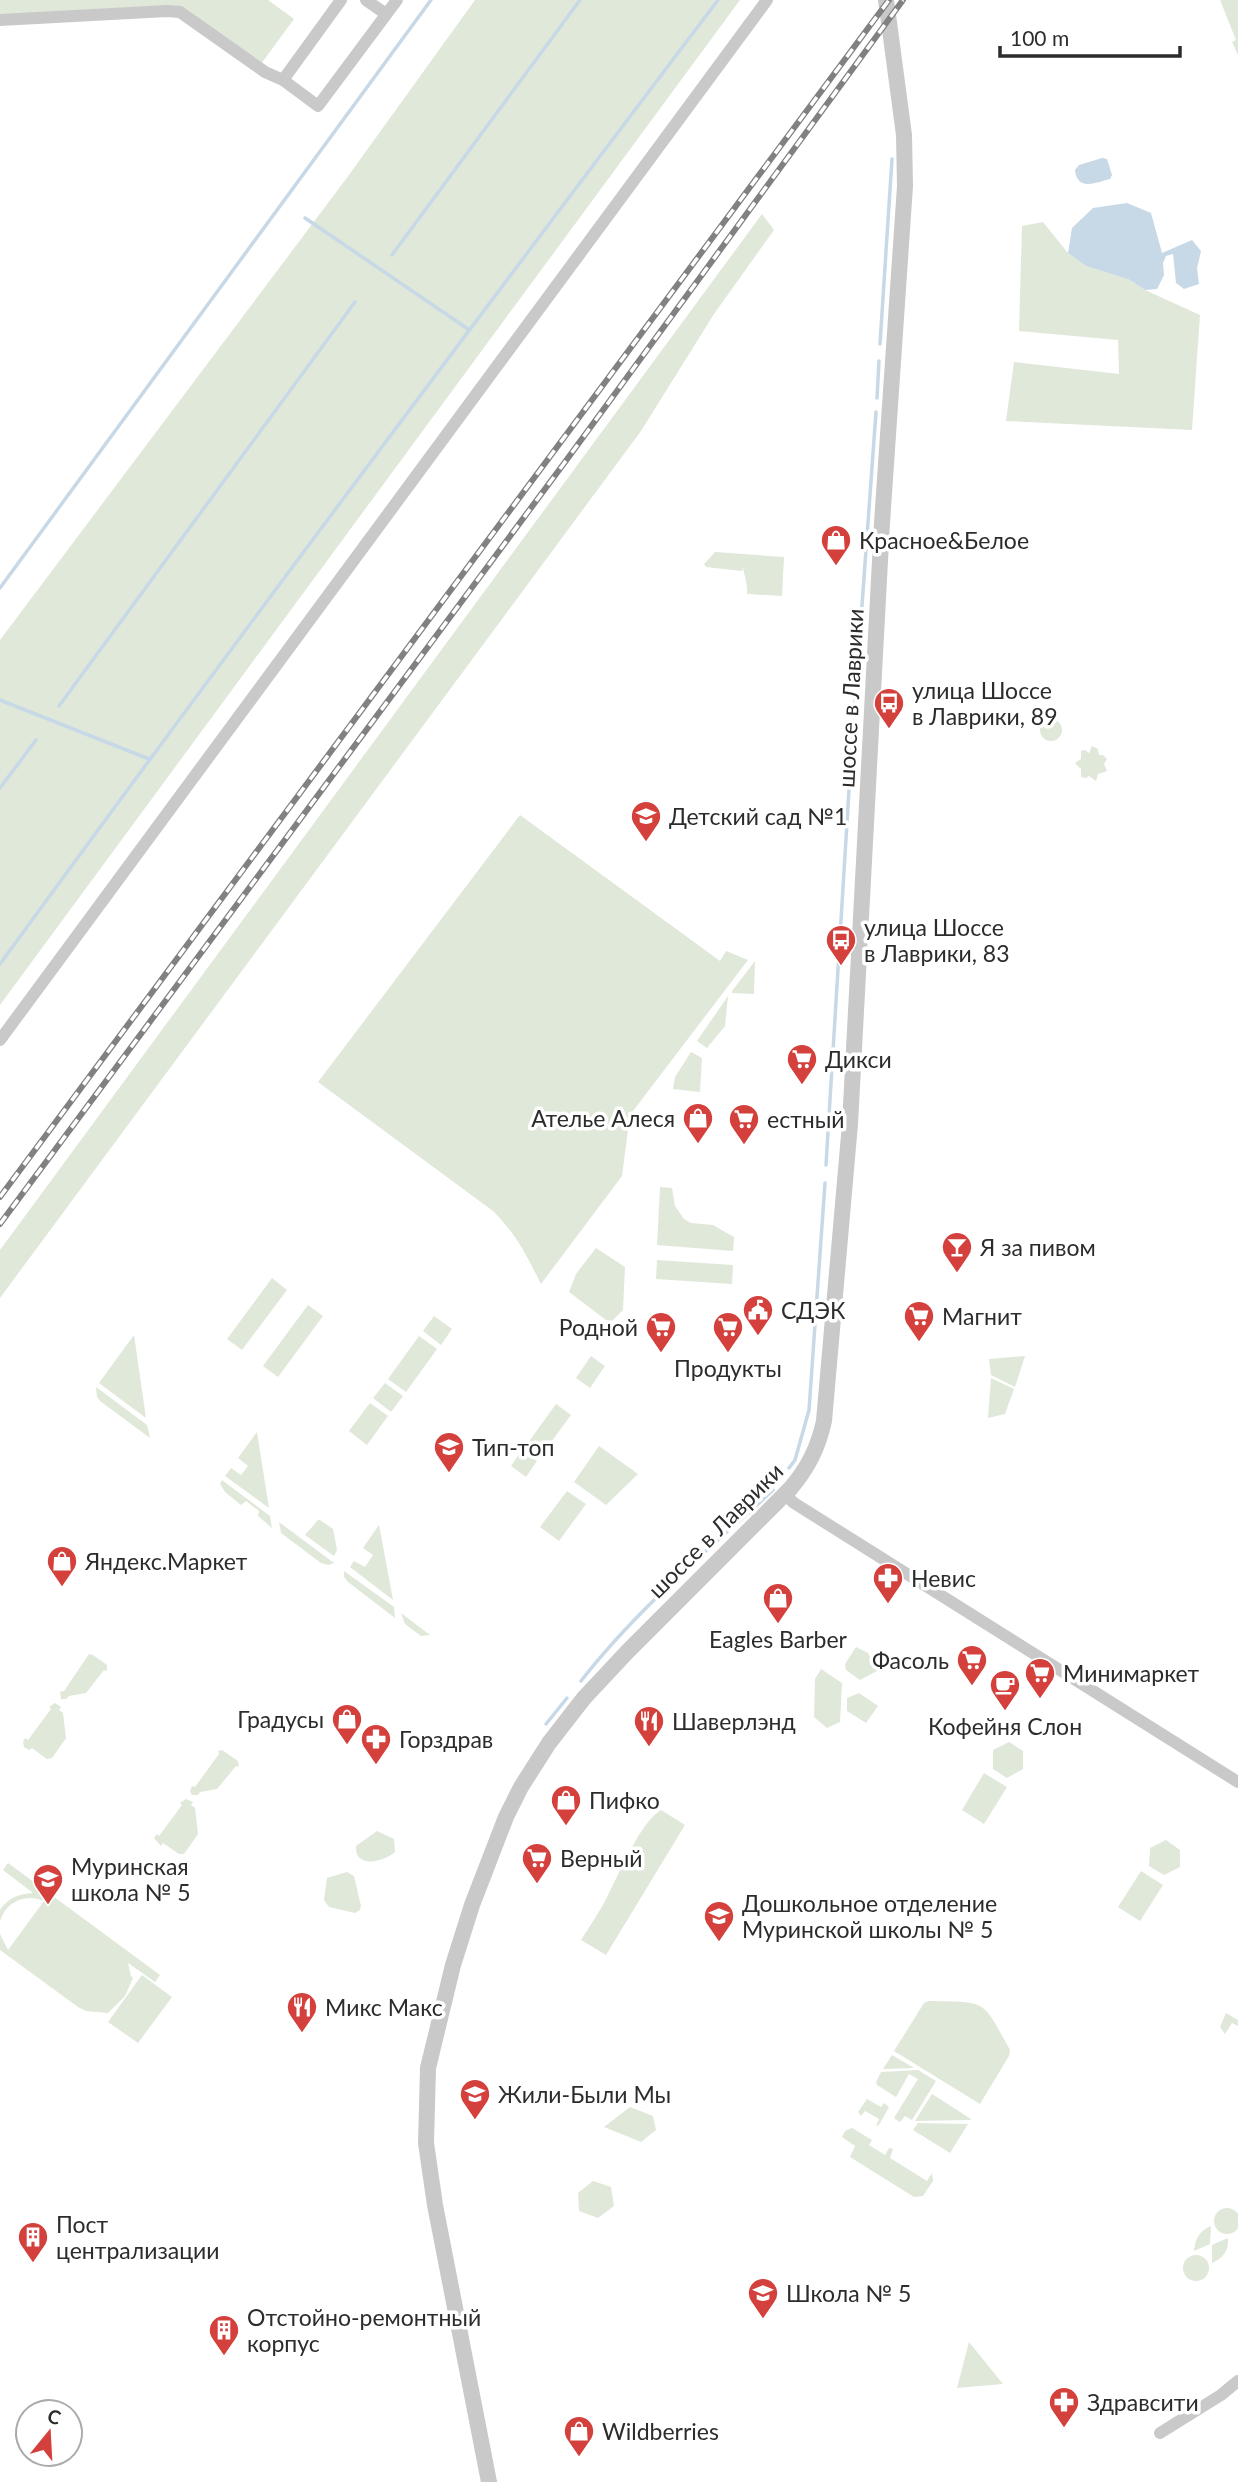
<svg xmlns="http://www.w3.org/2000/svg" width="1238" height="2482" font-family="Lato,sans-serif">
  <rect width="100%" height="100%" fill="#fff"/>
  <!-- green -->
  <g fill="#e0e8da">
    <path d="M 0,0 L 268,0 L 294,19 L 261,64 L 185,8 L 0,15 Z"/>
    <path d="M 475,0 L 740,0 L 0,1005 L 0,640 L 346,179 Z"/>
    <path d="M 1220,0 L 1238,0 L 1238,55 L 1232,42 L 1236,40 Z"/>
    <path d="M 762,214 L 774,230 L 714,314 L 641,431 L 0,1298 L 0,1250 Z"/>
    <path d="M 1043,222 L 1068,253 L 1086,266 L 1130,280 L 1145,290 L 1200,315 L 1192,430 L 1006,421 L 1014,362 L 1119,374 L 1118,340 L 1019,331 L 1022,226 Z"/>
    <path d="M 715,552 L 784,557 L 782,596 L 747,594 C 748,583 744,576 743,567 L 742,571 L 706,567 L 704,564 Z"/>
    <circle cx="1051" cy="730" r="11"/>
    <path d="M 1092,746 L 1098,749 L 1099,755 L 1103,755 L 1107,759 L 1104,764 L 1107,771 L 1098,774 L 1096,781 L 1089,776 L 1086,778 L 1081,777 L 1081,769 L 1075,763 L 1081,759 L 1081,751 L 1085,750 L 1089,753 Z"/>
    <path d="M 520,815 L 720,961 L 726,951 L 748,960 L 630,1115 L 622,1176 L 541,1284 C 527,1256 516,1234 493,1211 L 318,1082 Z"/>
    <path d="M 755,961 L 754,994 L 732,993 L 732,991 Z"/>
    <path d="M 728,996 L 725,1026 L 707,1048 L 697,1041 Z"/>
    <path d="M 691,1052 L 702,1058 L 700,1092 L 673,1089 L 675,1077 Z"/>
    <path d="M 660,1187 L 672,1188 L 675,1206 L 684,1219 L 691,1223 L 713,1225 L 734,1237 L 733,1251 L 657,1245 Z"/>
    <path d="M 596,1248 L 625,1267 L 623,1310 L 610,1323 L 569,1292 L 576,1274 Z"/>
    <path d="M 657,1260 L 733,1265 L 732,1284 L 656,1279 Z"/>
    <path d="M 272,1278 L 287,1290 L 242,1350 L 227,1339 Z"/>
    <path d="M 308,1305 L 323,1316 L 278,1377 L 263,1366 Z"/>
    <path d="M 434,1316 L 452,1329 L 441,1345 L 423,1331 Z"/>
    <path d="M 134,1335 L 146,1418 L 99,1383 Z"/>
    <path d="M 419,1336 L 437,1349 L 406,1392 L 388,1379 Z"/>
    <path d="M 591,1356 L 605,1366 L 590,1388 L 576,1378 Z"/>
    <path d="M 1025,1356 L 1015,1387 L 991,1375 L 989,1359 Z"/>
    <path d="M 991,1378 L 1014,1389 L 1005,1414 L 988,1418 Z"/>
    <path d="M 385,1383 L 403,1396 L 391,1412 L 373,1398 Z"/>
    <path d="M 96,1387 L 147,1425 L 150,1438 L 100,1401 L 97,1397 Z"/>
    <path d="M 370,1403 L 388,1416 L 367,1445 L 349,1431 Z"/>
    <path d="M 556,1404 L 571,1415 L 540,1457 L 525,1447 Z"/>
    <path d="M 257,1432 L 269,1508 L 225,1476 L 231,1468 L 241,1475 L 248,1466 L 238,1458 Z"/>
    <path d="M 599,1446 L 638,1474 L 606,1505 L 574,1482 Z"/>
    <path d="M 522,1450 L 537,1461 L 526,1477 L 511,1466 Z"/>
    <path d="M 222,1480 L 270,1516 L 272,1528 L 258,1516 L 259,1511 L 246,1501 L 241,1505 L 225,1492 L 220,1484 Z"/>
    <path d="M 567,1491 L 586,1504 L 559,1541 L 540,1527 Z"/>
    <path d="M 318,1520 L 320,1520 L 333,1529 L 337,1550 L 334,1556 L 305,1535 Z"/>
    <path d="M 279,1522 L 334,1563 L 328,1565 L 321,1563 L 281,1533 Z"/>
    <path d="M 379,1525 L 393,1600 L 350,1567 L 354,1561 L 365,1567 L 373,1555 L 363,1548 Z"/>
    <path d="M 344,1571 L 394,1607 L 395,1618 L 348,1582 L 344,1577 Z"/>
    <path d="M 401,1613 L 430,1635 L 421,1636 L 405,1624 Z"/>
    <path d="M 856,1647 L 868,1653 L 877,1671 L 860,1680 L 846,1670 L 845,1664 Z"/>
    <path d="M 89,1654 L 93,1655 L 107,1665 L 107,1671 L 104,1670 L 86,1693 L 69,1696 L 66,1699 L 61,1699 L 60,1692 L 64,1691 Z"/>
    <path d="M 821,1669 L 842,1683 L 840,1722 L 827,1728 L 814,1717 L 815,1679 Z"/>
    <path d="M 859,1693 L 878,1706 L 866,1723 L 847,1711 L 847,1698 Z"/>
    <path d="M 55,1703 L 61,1707 L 59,1710 L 63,1713 L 66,1738 L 52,1758 L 47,1759 L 32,1748 L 29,1750 L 24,1747 L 23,1742 L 25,1738 L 28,1740 L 51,1709 L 49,1707 Z"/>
    <path d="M 1009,1742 L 1023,1751 L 1023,1769 L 1007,1778 L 993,1769 L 993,1750 Z"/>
    <path d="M 222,1750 L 238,1761 L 239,1767 L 236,1766 L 217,1789 L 200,1792 L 198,1795 L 192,1795 L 190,1791 L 192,1786 L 195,1787 L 219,1754 L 218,1751 Z"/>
    <path d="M 984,1773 L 1007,1787 L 984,1824 L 962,1810 Z"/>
    <path d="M 186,1799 L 193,1802 L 191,1805 L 195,1808 L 198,1834 L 184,1854 L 179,1854 L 163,1843 L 161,1846 L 154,1838 L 157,1834 L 159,1836 L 182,1805 L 180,1803 Z"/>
    <path d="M 661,1810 L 685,1825 L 606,1955 L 581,1940 C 589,1928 597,1915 604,1903 C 617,1879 639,1823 661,1810 Z"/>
    <path d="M 377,1831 L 394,1839 L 395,1852 C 384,1862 354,1869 356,1846 Z"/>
    <path d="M 1166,1840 L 1180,1850 L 1180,1867 L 1164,1875 L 1149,1866 L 1150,1848 Z"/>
    <path d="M 8,1863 L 160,1975 L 155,1982 L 128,1963 L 131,1976 L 133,1978 L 125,1996 L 108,2013 L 86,2011 L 78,2007 L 0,1950 L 0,1934 L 8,1950 L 44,1901 C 26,1893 6,1901 0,1921 L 0,1910 C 9,1897 19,1894 33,1893 L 3,1870 Z"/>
    <path d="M 1141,1871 L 1163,1885 L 1140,1921 L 1118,1907 Z"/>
    <path d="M 347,1872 L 354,1876 L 361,1906 L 360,1910 L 355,1913 L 329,1907 L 324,1900 L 327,1878 Z"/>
    <path d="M 142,1975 L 172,1997 L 138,2043 L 108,2022 Z"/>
    <path d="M 929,2001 C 988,2002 982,1999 1010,2050 L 1009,2056 L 980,2104 L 894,2051 L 924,2003 Z"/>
    <path d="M 1226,2013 L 1238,2020 L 1238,2026 L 1232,2023 L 1225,2034 L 1220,2027 Z"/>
    <path d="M 892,2055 L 914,2068 L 883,2069 Z"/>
    <path d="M 918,2070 L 936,2081 L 912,2120 L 905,2116 L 900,2122 L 894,2118 L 918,2079 L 909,2074 L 896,2097 L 877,2085 L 876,2082 L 881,2072 Z"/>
    <path d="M 932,2094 L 971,2119 L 970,2120 L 915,2121 Z"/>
    <path d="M 867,2099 L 881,2107 L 884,2103 L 889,2107 L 879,2125 L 876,2126 L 879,2119 L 865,2111 L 861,2116 L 858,2112 Z"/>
    <path d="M 630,2107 L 653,2116 L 656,2130 L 641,2142 L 604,2127 Z"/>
    <path d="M 918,2123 L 968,2124 L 950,2153 L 913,2130 Z"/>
    <path d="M 852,2128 L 872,2140 L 869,2145 L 885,2155 L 889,2148 L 893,2149 L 890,2158 L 927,2181 L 932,2173 L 933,2181 L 923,2196 L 914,2197 L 850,2157 L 855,2146 L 842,2137 L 845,2131 Z"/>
    <path d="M 593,2181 L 611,2187 L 614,2206 L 598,2218 L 579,2211 L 578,2193 Z"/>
    <circle cx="1227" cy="2221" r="13"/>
    <path d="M 1211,2226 L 1210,2244 L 1194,2251 C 1195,2239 1200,2230 1211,2226 Z"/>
    <path d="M 1228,2238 C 1229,2251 1223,2258 1212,2263 L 1212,2245 Z"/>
    <circle cx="1196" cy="2268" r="13"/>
    <path d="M 969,2342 L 1003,2384 L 957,2388 Z"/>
  </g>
  <!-- water -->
  <g fill="#c7d8e7">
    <path d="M 1102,158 L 1107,159 L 1112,175 L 1110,179 C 1095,183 1077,191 1075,170 L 1079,165 Z"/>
    <path d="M 1127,203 L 1151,213 L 1162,253 L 1192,240 L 1201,251 L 1197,268 L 1199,284 L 1184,289 L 1176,283 L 1173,254 L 1166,256 L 1163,263 L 1164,275 L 1157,289 L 1145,290 L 1130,280 L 1086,266 L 1068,253 L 1072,228 L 1093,208 Z"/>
  </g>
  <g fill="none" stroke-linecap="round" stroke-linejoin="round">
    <!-- stream -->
    <g stroke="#c7d8e7" stroke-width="3.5">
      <path d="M 305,218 L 468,329"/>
      <path d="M 392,255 L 580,0"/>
      <path d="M 880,344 L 892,159"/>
      <path d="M 877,398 L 879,361"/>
      <path d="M 0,588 L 431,0"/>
      <path d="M 0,700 L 149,759"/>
      <path d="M 855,702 L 876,412"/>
      <path d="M 59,706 L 355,302"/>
      <path d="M 851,769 L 853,722"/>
      <path d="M 0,788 L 36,740"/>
      <path d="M 0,964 C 236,640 476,320 718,0"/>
      <path d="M 826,1165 L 849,790"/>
      <path d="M 789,1468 L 795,1460 L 809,1410 L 825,1183"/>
      <path d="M 581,1681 C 636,1610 707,1551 773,1490"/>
      <path d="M 546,1724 L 567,1698"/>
    </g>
    <!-- minor -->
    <g stroke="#c9c9c9" stroke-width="12">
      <path d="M 366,0 L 386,14"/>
      <path d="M 0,20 L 167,11 L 180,12 L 265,72 L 283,80 L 318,106 L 397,0"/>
      <path d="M 283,80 L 341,0"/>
      <path d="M 0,1040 L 767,0"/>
      <path d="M 785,1495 L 794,1503 L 1238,1782"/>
      <path d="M 1160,2433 L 1221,2395 L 1238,2381"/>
    </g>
    <!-- tertiary -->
    <path stroke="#c9c9c9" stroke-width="16" d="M 489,2482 L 435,2205 L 426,2143 L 428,2068 L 453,1965 L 472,1905 L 506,1817 L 521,1787 L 549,1743 L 584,1698 L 628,1651 L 790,1489 C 808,1468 818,1448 824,1421 L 850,1124 L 882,523 L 905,186 L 904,135 L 886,0"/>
    <!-- rail casing -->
    <g stroke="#818181" stroke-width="6">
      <g id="rail">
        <path d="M 0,1197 L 889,0"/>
        <path d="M 0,1224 L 565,462 L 903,0"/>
      </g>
    </g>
    <!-- rail -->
    <use href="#rail" stroke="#fff" stroke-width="3.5" stroke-dasharray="10" stroke-linecap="butt"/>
  </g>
  <!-- icons -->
  <defs>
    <g id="shop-pin" transform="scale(1.575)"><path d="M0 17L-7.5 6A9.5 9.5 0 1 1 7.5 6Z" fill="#d4403c" stroke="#fff"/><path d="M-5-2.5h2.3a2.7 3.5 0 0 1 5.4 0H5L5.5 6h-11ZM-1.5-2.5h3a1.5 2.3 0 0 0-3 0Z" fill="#fff"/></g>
    <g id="bus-pin" transform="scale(1.575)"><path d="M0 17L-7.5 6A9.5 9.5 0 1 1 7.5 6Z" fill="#d4403c" stroke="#fff"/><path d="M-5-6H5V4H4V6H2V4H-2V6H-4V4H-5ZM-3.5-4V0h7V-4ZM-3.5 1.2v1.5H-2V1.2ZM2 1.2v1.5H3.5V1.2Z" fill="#fff"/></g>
    <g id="school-pin" transform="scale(1.575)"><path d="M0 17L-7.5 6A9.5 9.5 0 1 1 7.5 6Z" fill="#d4403c" stroke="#fff"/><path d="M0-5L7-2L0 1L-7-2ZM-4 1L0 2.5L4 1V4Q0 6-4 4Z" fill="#fff"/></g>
    <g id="supermarket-pin" transform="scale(1.575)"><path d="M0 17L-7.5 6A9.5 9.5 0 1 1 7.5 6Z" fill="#d4403c" stroke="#fff"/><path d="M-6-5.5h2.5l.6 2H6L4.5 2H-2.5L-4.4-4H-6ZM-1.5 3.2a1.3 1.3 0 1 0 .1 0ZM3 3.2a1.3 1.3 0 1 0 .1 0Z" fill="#fff"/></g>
    <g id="bar-pin" transform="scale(1.575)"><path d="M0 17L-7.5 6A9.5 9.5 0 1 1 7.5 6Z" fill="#d4403c" stroke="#fff"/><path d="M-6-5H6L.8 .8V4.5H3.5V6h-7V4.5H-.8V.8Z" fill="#fff"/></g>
    <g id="civic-pin" transform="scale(1.575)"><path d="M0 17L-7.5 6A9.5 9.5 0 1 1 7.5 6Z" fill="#d4403c" stroke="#fff"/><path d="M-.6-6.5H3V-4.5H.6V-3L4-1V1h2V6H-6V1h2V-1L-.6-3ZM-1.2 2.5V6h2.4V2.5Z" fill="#fff"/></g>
    <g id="pharmacy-pin" transform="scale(1.575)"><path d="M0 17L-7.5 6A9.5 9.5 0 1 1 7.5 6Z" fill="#d4403c" stroke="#fff"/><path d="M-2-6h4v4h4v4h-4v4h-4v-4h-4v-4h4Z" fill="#fff"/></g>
    <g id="cafe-pin" transform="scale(1.575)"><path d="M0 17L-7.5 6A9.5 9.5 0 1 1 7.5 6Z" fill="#d4403c" stroke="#fff"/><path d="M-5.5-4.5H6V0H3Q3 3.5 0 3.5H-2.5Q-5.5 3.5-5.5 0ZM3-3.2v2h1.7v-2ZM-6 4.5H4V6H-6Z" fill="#fff"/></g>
    <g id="restaurant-pin" transform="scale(1.575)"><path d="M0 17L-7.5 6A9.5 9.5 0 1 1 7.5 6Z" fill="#d4403c" stroke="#fff"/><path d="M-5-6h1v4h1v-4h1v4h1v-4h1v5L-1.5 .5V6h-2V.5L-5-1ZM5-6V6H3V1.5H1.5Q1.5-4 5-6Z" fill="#fff"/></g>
    <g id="building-pin" transform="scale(1.575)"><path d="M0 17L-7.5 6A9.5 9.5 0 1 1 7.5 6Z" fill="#d4403c" stroke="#fff"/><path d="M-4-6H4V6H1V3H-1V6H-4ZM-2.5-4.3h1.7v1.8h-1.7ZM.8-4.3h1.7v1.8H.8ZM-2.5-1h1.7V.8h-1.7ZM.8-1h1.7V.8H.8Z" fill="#fff"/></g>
  </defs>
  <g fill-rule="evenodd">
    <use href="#shop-pin" x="836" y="540"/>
    <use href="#bus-pin" x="889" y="703"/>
    <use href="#school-pin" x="646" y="816"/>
    <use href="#bus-pin" x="841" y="940"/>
    <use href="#supermarket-pin" x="802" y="1059"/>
    <use href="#shop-pin" x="698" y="1118"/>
    <use href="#supermarket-pin" x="744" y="1119"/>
    <use href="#bar-pin" x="957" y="1247"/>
    <use href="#civic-pin" x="758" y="1310"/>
    <use href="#supermarket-pin" x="919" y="1316"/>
    <use href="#supermarket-pin" x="661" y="1327"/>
    <use href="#supermarket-pin" x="728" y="1327"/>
    <use href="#school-pin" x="449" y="1447"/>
    <use href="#shop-pin" x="62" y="1561"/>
    <use href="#pharmacy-pin" x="888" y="1578"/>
    <use href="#shop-pin" x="778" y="1598"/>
    <use href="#supermarket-pin" x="972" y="1660"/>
    <use href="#supermarket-pin" x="1040" y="1673"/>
    <use href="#cafe-pin" x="1005" y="1685"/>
    <use href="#shop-pin" x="347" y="1719"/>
    <use href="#restaurant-pin" x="649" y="1721"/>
    <use href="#pharmacy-pin" x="376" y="1739"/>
    <use href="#shop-pin" x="566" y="1800"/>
    <use href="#supermarket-pin" x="537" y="1858"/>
    <use href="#school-pin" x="48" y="1879"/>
    <use href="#school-pin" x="719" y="1916"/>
    <use href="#restaurant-pin" x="302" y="2007"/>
    <use href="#school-pin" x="475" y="2094"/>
    <use href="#building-pin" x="33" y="2237"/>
    <use href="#school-pin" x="763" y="2293"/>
    <use href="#building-pin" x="224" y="2330"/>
    <use href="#pharmacy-pin" x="1064" y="2402"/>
    <use href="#shop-pin" x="579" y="2431"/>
  </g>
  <g text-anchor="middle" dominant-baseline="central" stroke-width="7" stroke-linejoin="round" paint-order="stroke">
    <!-- poi labels -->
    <g font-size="23" fill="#2c2c2c" stroke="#fff" text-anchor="start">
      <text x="859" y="540">Красное&amp;Белое</text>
      <text x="912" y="690">улица Шоссе<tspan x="912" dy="26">в Лаврики, 89</tspan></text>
      <text x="669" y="816">Детский сад №1</text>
      <text x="864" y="927">улица Шоссе<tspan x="864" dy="26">в Лаврики, 83</tspan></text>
      <text x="825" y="1059">Дикси</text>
      <text x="675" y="1118" text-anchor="end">Ателье Алеся</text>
      <text x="767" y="1119">естный</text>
      <text x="980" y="1247">Я за пивом</text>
      <text x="781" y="1310">СДЭК</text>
      <text x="942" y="1316">Магнит</text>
      <text x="638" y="1327" text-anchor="end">Родной</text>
      <text x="728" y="1368" text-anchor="middle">Продукты</text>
      <text x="472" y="1447">Тип-топ</text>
      <text x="85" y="1561">Яндекс.Маркет</text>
      <text x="911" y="1578">Невис</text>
      <text x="778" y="1639" text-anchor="middle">Eagles Barber</text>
      <text x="949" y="1660" text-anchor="end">Фасоль</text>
      <text x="1063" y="1673">Минимаркет</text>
      <text x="324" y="1719" text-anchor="end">Градусы</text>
      <text x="672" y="1721">Шаверлэнд</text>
      <text x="1005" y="1726" text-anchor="middle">Кофейня Слон</text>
      <text x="399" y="1739">Горздрав</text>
      <text x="589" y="1800">Пифко</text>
      <text x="560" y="1858">Верный</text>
      <text x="71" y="1866">Муринская<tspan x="71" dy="26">школа № 5</tspan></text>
      <text x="742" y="1903">Дошкольное отделение<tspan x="742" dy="26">Муринской школы № 5</tspan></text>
      <text x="325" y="2007">Микс Макс</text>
      <text x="498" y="2094">Жили-Были Мы</text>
      <text x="56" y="2224">Пост<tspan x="56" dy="26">централизации</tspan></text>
      <text x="786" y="2293">Школа № 5</text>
      <text x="247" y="2317">Отстойно-ремонтный<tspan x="247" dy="26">корпус</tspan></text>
      <text x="1087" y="2402">Здравсити</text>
      <text x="602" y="2431">Wildberries</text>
    </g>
    <!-- street labels -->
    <g font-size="23" fill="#2c2c2c" stroke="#fff">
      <text transform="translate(850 698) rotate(-87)">шоссе в Лаврики</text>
      <text transform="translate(715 1530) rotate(-45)">шоссе в Лаврики</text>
    </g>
  </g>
  <!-- north arrow -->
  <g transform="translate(49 2433) rotate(18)"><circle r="33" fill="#ffffff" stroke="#ababab" stroke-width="2"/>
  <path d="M0-5L12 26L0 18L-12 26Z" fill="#d4403c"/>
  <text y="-10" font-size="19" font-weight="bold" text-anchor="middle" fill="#2c2c2c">С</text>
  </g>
  <!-- scale -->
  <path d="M1000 46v10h180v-10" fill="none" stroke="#2c2c2c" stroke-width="3.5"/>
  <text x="1010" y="46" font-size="21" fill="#2c2c2c" stroke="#ffffff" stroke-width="5" paint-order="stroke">100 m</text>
</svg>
